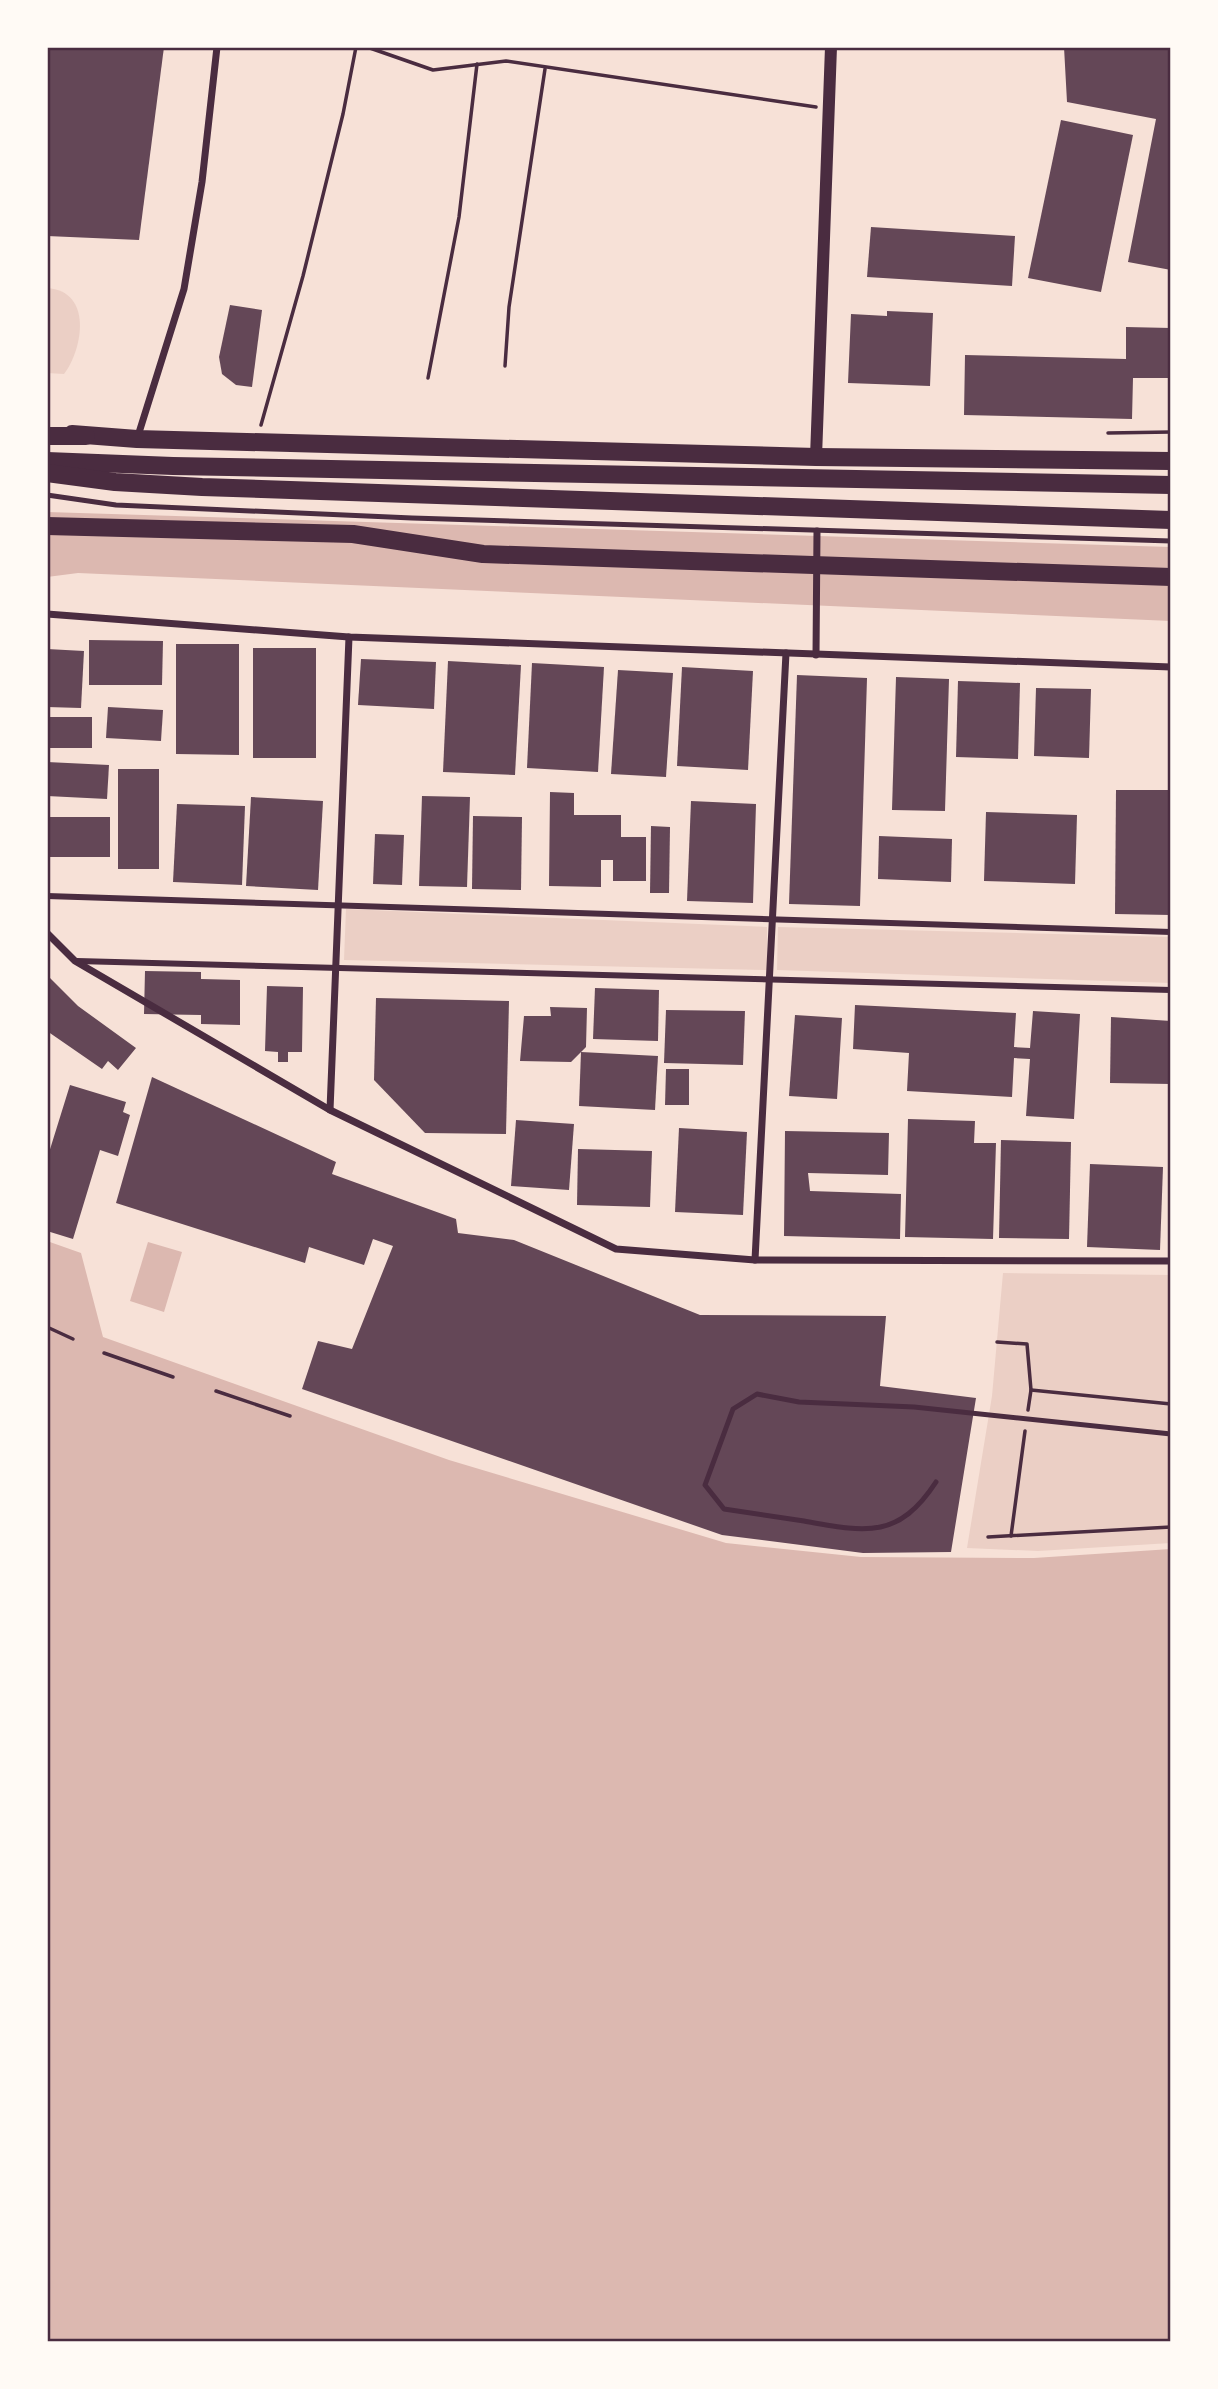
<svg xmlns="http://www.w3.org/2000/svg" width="1218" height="2389" font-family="Mulish,sans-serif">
  <rect width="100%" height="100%" fill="#f7e1d7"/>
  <!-- green -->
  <g fill="#ebcfc5">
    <path d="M 47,288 C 93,291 83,349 64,374 L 47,373 Z"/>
    <path d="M 346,909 L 767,927 L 767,970 L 344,960 Z"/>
    <path d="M 778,927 L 1171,937 L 1171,983 L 777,970 Z"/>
    <path d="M 1003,1273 L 1171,1275 L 1171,1543 L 1038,1551 L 967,1548 L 992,1396 Z"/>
  </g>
  <!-- water -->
  <g fill="#dcb8b0">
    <path d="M 47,512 L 1171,547 L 1171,621 L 78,573 L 47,577 Z"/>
    <path d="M 47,1241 L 81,1253 L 103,1337 L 449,1460 L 726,1543 L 861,1557 L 1034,1558 L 1171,1549 L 1171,2342 L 47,2342 Z"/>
    <path d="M 148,1242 L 182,1252 L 164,1312 L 130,1301 Z"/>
  </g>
  <!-- building -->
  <g fill="#644757">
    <path d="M 47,47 L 164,47 L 139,240 L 47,236 Z"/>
    <path d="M 1064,47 L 1171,47 L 1171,270 L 1128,262 L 1156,119 L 1067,102 Z"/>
    <path d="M 1061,120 L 1133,135 L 1101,292 L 1028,278 Z"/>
    <path d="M 871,227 L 1015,236 L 1012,286 L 867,277 Z"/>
    <path d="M 230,305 L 262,310 L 252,387 L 236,385 L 222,374 L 219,357 Z"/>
    <path d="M 887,311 L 933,313 L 930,386 L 848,383 L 851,314 L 887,316 Z"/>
    <path d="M 1126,327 L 1171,328 L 1171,378 L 1133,378 L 1132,419 L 964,415 L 965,355 L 1126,359 Z"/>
    <path d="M 89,640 L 163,641 L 162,685 L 89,685 Z"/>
    <path d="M 176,644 L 239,644 L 239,755 L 176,754 Z"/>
    <rect x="253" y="648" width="63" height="110"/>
    <path d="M 47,649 L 84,651 L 81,708 L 47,707 Z"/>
    <path d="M 361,659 L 436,662 L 434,709 L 358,705 Z"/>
    <path d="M 448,661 L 521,665 L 515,775 L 443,772 Z"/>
    <path d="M 532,663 L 604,667 L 598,772 L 527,768 Z"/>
    <path d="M 682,667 L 753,671 L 748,770 L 677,766 Z"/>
    <path d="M 618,670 L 673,673 L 666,777 L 611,774 Z"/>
    <path d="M 797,675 L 867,678 L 860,906 L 789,904 Z"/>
    <path d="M 896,677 L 949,679 L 945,811 L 892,810 Z"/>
    <path d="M 958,681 L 1020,683 L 1018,759 L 956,757 Z"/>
    <path d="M 1036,688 L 1091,689 L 1089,758 L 1034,756 Z"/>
    <path d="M 108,707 L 163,710 L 161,741 L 106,738 Z"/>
    <rect x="50" y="717" width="42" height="31"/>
    <path d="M 47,762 L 109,765 L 107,799 L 47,796 Z"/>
    <rect x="118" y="769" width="41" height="100"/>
    <path d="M 1116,790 L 1171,790 L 1171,915 L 1115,914 Z"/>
    <path d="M 550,792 L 574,793 L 574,815 L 621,815 L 621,837 L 646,837 L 646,881 L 613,881 L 613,860 L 601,860 L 601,887 L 549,886 Z"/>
    <path d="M 422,796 L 470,797 L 467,887 L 419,886 Z"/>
    <path d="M 251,797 L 323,801 L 318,890 L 246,886 Z"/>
    <path d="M 691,801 L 756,804 L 753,903 L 687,901 Z"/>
    <path d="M 177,804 L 245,806 L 242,885 L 173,882 Z"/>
    <path d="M 986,812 L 1077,815 L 1075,884 L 984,881 Z"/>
    <path d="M 473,816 L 522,817 L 521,890 L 472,889 Z"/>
    <rect x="47" y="817" width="63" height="40"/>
    <path d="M 651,826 L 670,827 L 669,893 L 650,893 Z"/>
    <path d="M 375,834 L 404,835 L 402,885 L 373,884 Z"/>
    <path d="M 879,836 L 952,839 L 951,882 L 878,879 Z"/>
    <path d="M 145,971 L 201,972 L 201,979 L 240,980 L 240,1025 L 201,1024 L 201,1015 L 144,1014 Z"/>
    <path d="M 47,975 L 78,1006 L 136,1048 L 118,1070 L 108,1061 L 102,1069 L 47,1031 Z"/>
    <path d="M 267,986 L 303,987 L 302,1052 L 288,1052 L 288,1062 L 278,1062 L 278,1052 L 265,1051 Z"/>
    <path d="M 595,988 L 659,990 L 658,1041 L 593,1039 Z"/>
    <path d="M 376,998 L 509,1001 L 506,1134 L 425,1133 L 374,1080 Z"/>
    <path d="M 855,1005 L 1016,1013 L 1014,1047 L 1030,1048 L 1033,1011 L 1080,1014 L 1074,1119 L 1026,1116 L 1030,1059 L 1014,1058 L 1012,1097 L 907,1091 L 909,1053 L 853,1049 Z"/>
    <path d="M 550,1007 L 587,1008 L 586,1047 L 571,1062 L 520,1061 L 524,1016 L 551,1016 Z"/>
    <path d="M 666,1010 L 745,1011 L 743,1065 L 664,1063 Z"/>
    <path d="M 795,1015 L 842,1018 L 837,1099 L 789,1096 Z"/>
    <path d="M 1111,1017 L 1171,1021 L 1171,1084 L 1110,1083 Z"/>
    <path d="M 581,1052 L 658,1056 L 655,1110 L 579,1106 Z"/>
    <path d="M 666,1069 L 689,1069 L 689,1105 L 665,1105 Z"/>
    <path d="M 152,1077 L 336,1162 L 332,1174 L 456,1219 L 458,1233 L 514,1240 L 700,1315 L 886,1316 L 880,1386 L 976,1398 L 951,1552 L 863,1553 L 722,1535 L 302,1389 L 318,1341 L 352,1349 L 393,1246 L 373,1239 L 364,1265 L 309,1247 L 305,1263 L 116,1203 Z"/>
    <path d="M 70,1085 L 126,1102 L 123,1112 L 130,1115 L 118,1156 L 100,1150 L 73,1239 L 47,1231 L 47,1159 Z"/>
    <path d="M 908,1119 L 975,1121 L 974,1143 L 996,1143 L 993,1239 L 905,1237 Z"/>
    <path d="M 516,1120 L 574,1124 L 569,1190 L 511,1186 Z"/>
    <path d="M 679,1128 L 747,1132 L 743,1215 L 675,1212 Z"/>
    <path d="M 785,1131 L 889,1133 L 888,1175 L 808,1173 L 810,1191 L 901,1194 L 900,1239 L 784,1236 Z"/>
    <path d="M 1001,1140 L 1071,1142 L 1069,1239 L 999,1238 Z"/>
    <path d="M 578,1149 L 652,1151 L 650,1207 L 577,1205 Z"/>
    <path d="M 1090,1164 L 1163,1167 L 1160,1250 L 1087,1247 Z"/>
  </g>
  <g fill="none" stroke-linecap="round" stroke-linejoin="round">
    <!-- path -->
    <g stroke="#4a2c40" stroke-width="3.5">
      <path d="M 367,47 L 433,70 L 506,61 L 816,107"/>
      <path d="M 505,366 L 509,307 L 545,69"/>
      <path d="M 428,378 L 459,217 L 477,64"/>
      <path d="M 261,425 L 303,276 L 343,114 L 356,47"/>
      <path d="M 1108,433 L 1171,432"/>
      <path d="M 47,1327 L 73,1339"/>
      <path d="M 997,1342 L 1027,1344 L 1031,1390 L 1028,1410"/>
      <path d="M 104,1353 L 173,1377"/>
      <path d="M 1031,1390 L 1171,1404"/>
      <path d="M 216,1391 L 290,1416"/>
      <path d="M 1011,1536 L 1025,1431"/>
      <path d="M 988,1537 L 1171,1527"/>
    </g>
    <!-- service -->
    <g stroke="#4a2c40" stroke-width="5">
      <path d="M 47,495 L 116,505 L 412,518 L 1171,541"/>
      <path d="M 936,1482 C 898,1540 865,1532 804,1521 C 777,1517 750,1513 724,1509 L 705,1485 L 733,1409 L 757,1394 L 799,1402 L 914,1407 L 1171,1434"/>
    </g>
    <!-- pedestrian -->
    <g stroke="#4a2c40" stroke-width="6">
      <path d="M 47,896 L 1171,932"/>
      <path d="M 77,961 L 1171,990"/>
    </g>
    <!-- minor -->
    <g stroke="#4a2c40" stroke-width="7">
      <path d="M 137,439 L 184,289 L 202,182 L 217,47"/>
      <path d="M 47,614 L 349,637 L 1171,667"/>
      <path d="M 816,655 L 817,531"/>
      <path d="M 47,933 L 75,961 L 330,1110 L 616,1249 L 755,1260 L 1171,1261"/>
      <path d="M 330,1110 L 349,637"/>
      <path d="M 755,1260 L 786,653"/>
    </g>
    <!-- tertiary -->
    <path stroke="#4a2c40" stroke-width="12" d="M 816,457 L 831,47"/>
    <!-- primary -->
    <g stroke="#4a2c40" stroke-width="18">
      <path d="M 72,434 L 137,439 L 816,457 L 1171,461"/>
      <path d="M 47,461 L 173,466 L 1171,485"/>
    </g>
    <!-- trunk -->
    <g stroke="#4a2c40" stroke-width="18">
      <path d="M 47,436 L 86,436"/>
      <path d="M 47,473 L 115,482 L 202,487 L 1171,520"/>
      <path d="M 47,526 L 353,534 L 483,554 L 1171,577"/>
    </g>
  </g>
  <!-- border -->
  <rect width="1218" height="2389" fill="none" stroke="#fffaf5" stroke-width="98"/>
  <rect x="49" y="49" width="1120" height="2291" fill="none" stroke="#4a2c40" stroke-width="2.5"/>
</svg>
